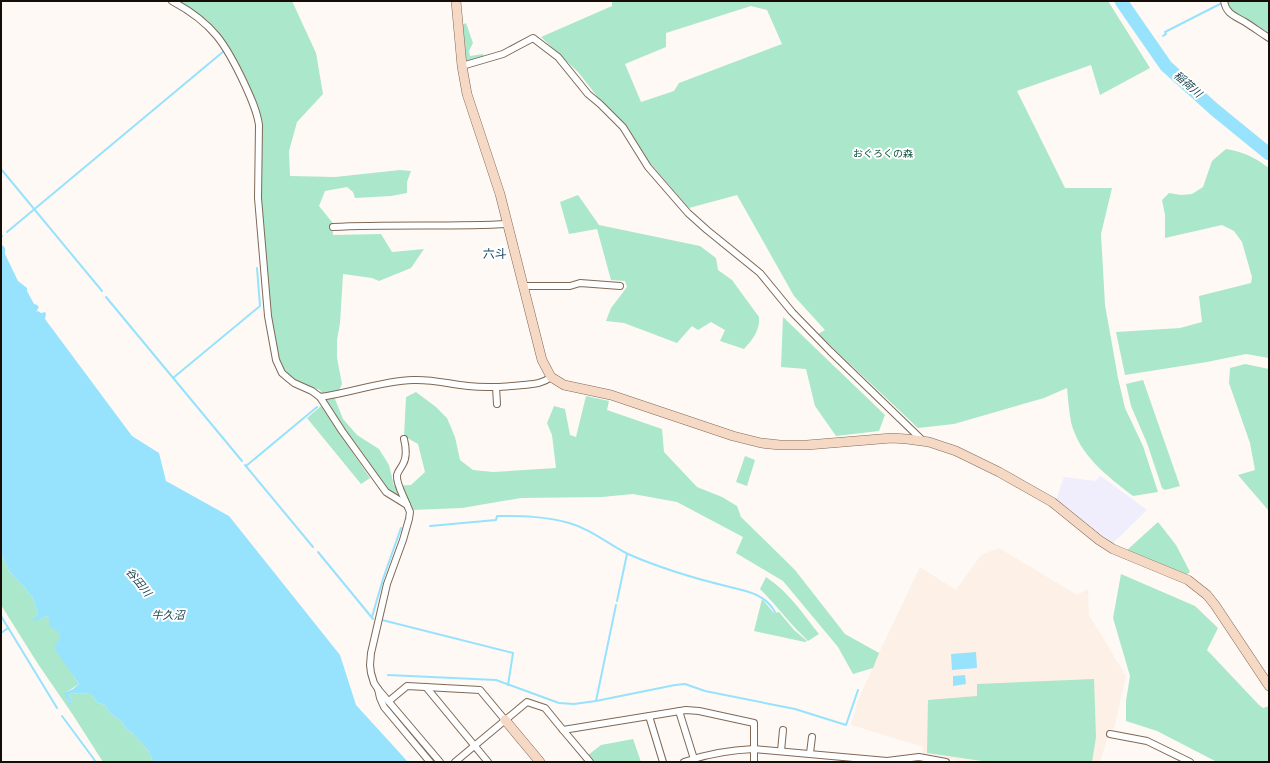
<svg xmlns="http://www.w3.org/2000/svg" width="1270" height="763" font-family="Montserrat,'Noto Sans JP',sans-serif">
  <rect width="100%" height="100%" fill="#fef9f5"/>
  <!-- built -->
  <path fill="#fdf0e6" d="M 999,548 L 1077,595 L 1088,589 L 1089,615 L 1126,676 L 1114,729 L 1110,729 L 1100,762 L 968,762 L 935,757 L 923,755 L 923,747 L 851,725 L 858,701 L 879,653 L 920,567 L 956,590 L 981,555 Z"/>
  <!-- industrial -->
  <path fill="#f0eefc" d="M 1100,476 L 1102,477 L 1147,510 L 1113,543 L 1056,500 L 1064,477 L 1095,481 Z"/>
  <!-- green -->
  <g fill="#abe7ca" fill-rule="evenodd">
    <path d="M 178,1 L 292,1 L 316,53 L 323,94 L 297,122 L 289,151 L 290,176 L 335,177 L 400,170 L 411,171 L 407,182 L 407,193 L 391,196 L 355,198 L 353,192 L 347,187 L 325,191 L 319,206 L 332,222 L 333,235 L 381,234 L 392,252 L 424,249 L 411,268 L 379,281 L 372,278 L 343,274 L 340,323 L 337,340 L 337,358 L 342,384 L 335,399 L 343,419 L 357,435 L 379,449 L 389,465 L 394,486 L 411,485 L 425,472 L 418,444 L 404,436 L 406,397 L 416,392 L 436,407 L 447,418 L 455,437 L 460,460 L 473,470 L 493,472 L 556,468 L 552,435 L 547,423 L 554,406 L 565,409 L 570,435 L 576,437 L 586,396 L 609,401 L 607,410 L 662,429 L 664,452 L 697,487 L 722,497 L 737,506 L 741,517 L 795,570 L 845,634 L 879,653 L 873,668 L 853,674 L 838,647 L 783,581 L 736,553 L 743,537 L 677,502 L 633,494 L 602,497 L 521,498 L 462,508 L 412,510 L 409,504 L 388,490 L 326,402 L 320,390 L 293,380 L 284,370 L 280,363 L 275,347 L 269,303 L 264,240 L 261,196 L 262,128 L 257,103 L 230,48 L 206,19 Z"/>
    <path d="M 612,1 L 1108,1 L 1150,68 L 1100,95 L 1091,65 L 1017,91 L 1065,188 L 1112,188 L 1101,234 L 1105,305 L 1118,378 L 1125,408 L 1143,446 L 1158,492 L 1133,496 C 1107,476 1079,455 1071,422 C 1069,411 1068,399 1067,388 L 1044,398 L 954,424 L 918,428 L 818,334 L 825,330 L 794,296 L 737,195 L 689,208 L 644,156 L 578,72 L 541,37 L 612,6 ZM 751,6 L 767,10 L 782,44 L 679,83 L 674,91 L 641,102 L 625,64 L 666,47 L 666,33 Z"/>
    <path d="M 1226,1 L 1269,1 L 1269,36 L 1231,12 Z"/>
    <path d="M 466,23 L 473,43 L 469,51 L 470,56 L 483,54 L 484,57 L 467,61 L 466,60 L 462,25 Z"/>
    <path d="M 1226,149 C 1244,152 1254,157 1269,168 L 1269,358 L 1246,354 L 1207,362 L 1125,375 L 1116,332 L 1180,328 L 1202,322 L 1199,296 L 1251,283 L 1252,277 L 1242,242 L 1234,231 L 1222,225 L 1165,238 L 1165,215 L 1162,200 L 1169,193 L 1181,195 L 1192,194 L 1203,187 L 1212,161 Z"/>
    <path d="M 578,195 L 599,225 L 700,246 L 716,258 L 718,270 L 732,280 L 759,317 C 760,330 753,339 744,349 L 720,341 L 725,330 L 711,322 L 698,330 L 692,326 L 677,343 L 624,323 L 606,321 L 611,308 L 627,287 L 625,281 L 611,280 L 597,229 L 569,234 L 560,202 Z"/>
    <path d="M 783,317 L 885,415 L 879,431 L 836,436 L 815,406 L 806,369 L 781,367 Z"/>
    <path d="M 1245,364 L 1269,369 L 1269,511 L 1238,475 L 1255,470 L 1250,443 L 1229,383 L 1230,368 Z"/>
    <path d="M 1143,380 L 1180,486 L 1165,490 L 1162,488 L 1147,443 L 1131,406 L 1126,384 Z"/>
    <path d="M 321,406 L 370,478 L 361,484 L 307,418 Z"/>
    <path d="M 745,456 L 755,460 L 747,486 L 736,482 Z"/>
    <path d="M 1158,522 L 1176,545 L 1190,572 L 1186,575 L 1126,551 Z"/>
    <path d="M 1,553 L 9,571 L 26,589 L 28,593 L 32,596 L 38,614 L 33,618 L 39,619 L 48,616 L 52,628 L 56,629 L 59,633 L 74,677 L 79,684 L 65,693 L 69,702 L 72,702 L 69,695 L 72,693 L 79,694 L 90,693 L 98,703 L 105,705 L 110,713 L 122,722 L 127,730 L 131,732 L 148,750 L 153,762 L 103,762 L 73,715 L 38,664 L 1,605 Z"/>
    <path d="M 1121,574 L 1195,606 L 1218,628 L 1207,650 L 1259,705 L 1263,708 L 1269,706 L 1269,762 L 1217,762 L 1157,731 L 1126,721 L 1126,701 L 1130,676 L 1113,618 Z"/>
    <path d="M 766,577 C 788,591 803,614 819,634 L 808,641 C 791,625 777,606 760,589 Z"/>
    <path d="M 762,599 L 774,613 L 779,612 L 794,630 L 807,641 L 805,642 L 754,631 Z"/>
    <path d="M 1094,679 L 1096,737 L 1092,762 L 989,762 L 927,753 L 928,700 L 977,696 L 977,684 Z"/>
    <path d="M 633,739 L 641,762 L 595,762 L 588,755 L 601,745 Z"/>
  </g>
  <!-- water -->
  <g fill="#97e2fc">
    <path d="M 1,244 L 5,248 L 5,254 L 18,281 L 27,288 L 27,291 L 34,304 L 37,305 L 39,307 L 36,312 L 38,311 L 41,313 L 45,312 L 46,314 L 45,319 L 132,436 L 159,453 L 166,481 L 229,516 L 340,655 L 356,705 L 408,762 L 153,762 L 148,750 L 131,732 L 127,730 L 122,722 L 110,713 L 105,705 L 98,703 L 90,693 L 79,694 L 72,693 L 69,695 L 72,702 L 68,706 L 67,704 L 69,702 L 64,693 L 73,689 L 79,684 L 54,648 L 60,637 C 59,630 55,630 50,627 L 48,616 L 34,621 L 33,618 L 38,614 L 32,596 L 28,593 L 26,589 L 9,571 L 1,553 Z"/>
    <path d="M 976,652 L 977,668 L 952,670 L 951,654 Z"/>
    <path d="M 965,675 L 966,684 L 953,686 L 953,676 Z"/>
  </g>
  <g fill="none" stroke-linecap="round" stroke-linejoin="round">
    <!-- stream -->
    <g stroke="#97e2fc" stroke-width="2">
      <path d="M 1163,36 L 1166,34 L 1165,32 L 1220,4"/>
      <path d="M 1,169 L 102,291"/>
      <path d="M 7,232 L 224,51"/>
      <path d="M 1,237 L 2,236"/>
      <path d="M 106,297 L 242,461"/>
      <path d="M 173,378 L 260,306 L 257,268"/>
      <path d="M 245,465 L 313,547"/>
      <path d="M 246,466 L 317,407"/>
      <path d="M 430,526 L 496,520 L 497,516 C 521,516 545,516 569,523 C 591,529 608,544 628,554 C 660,568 693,578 726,586 C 746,591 764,593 775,612"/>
      <path d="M 318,552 L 373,619"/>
      <path d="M 617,601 L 627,554"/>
      <path d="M 1,616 L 57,708"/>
      <path d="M 372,617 L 383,579 L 401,528"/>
      <path d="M 382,620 L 513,653 L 508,685"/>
      <path d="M 1,633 L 8,628"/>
      <path d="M 388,675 L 496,680 L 559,703 L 574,704 L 596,701 L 675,685 L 685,684 L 705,691 L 795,709 L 846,725 L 858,690"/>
      <path d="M 596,701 L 616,605"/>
      <path d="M 62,716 L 96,762"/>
    </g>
    <!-- river -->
    <path stroke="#97e2fc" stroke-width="13" d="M 1121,1 L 1166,66 L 1215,110 L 1269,154"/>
    <!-- street casing -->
    <g stroke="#7f6956" stroke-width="8">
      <g id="street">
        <path d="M 172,1 C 213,23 226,44 245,85 C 251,98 257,111 259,125 L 258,198 L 268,316 L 276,360 L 282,373 L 289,379 L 294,383 L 312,391 L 320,397 L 342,431 L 386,492 L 407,505 L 410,512 L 409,519 L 403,540 L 387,584 L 371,653 L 370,665 L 371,673 L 374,683 L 378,689 L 440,762"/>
        <path d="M 1224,1 C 1226,14 1235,16 1245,22 C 1253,27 1261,33 1269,38"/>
        <path d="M 462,66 L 503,54 L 533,38 L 558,57 L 588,94 L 600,104 L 623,127 L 648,167 L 688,213 L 707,230 L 760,273 L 792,312 L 830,351 L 920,438"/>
        <path d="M 333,227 C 391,224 450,227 508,224"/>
        <path d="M 523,286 L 570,286 L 580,283 L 620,286"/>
        <path d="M 496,387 L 497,404"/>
        <path d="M 320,397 C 351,393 381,381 413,380 C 432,379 449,384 468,386 C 486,388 504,387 523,385 C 533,384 542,384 551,377"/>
        <path d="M 404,439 C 406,447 407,457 403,464 C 401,468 398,471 397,475 C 396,484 404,497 407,505"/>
        <path d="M 426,687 L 488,762"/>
        <path d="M 378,689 L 380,698 L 384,707 L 430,762"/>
        <path d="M 389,701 L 407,686 L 480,690 L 505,720"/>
        <path d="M 679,711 L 694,759"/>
        <path d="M 649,716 L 663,762"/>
        <path d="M 563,730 L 590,762"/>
        <path d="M 1110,734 L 1147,741 L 1190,762"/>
        <path d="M 781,751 L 783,730"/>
        <path d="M 810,753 L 812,737"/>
        <path d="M 455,762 L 527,702 L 545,708 L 563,730 L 686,710 L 699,711 L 754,723 L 754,762"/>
        <path d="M 684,762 C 707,754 730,750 754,749 L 887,761 L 919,757 L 946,762"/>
      </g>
    </g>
    <!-- secondary casing -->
    <g stroke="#7f6956" stroke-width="10">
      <g id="secondary">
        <path d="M 456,1 L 462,66 L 467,94 L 500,194 L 542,360 L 551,377 L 564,385 L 611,395 L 733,436 L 761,443 L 780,445 L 807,445 L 892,438 L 907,439 L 929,442 L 956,451 L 999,472 L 1052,502 L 1099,540 L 1113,549 L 1188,580 L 1207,595 L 1215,605 L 1269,686"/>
        <path d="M 505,720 L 540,762"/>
      </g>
    </g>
    <!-- street -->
    <use href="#street" stroke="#fff" stroke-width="6"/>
    <!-- secondary -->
    <use href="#secondary" stroke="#f6d9c5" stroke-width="9"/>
  </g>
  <g text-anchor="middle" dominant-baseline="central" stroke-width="4" stroke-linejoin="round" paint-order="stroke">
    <!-- park labels -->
    <g font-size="10" fill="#0a533a" stroke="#fff">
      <text x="883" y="153">おぐろくの森</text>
    </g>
    <!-- water labels -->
    <g font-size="11" font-style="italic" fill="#184451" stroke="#fff">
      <text transform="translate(1188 84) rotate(41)">稲荷川</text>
      <text transform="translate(139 582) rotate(51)">谷田川</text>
      <text x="168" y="615">牛久沼</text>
    </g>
    <!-- quarter labels -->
    <g font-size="12" fill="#104769" stroke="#fff">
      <text x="495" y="253">六斗</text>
    </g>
  </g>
  <!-- border -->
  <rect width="1270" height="763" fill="none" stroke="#160d06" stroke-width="4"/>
</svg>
